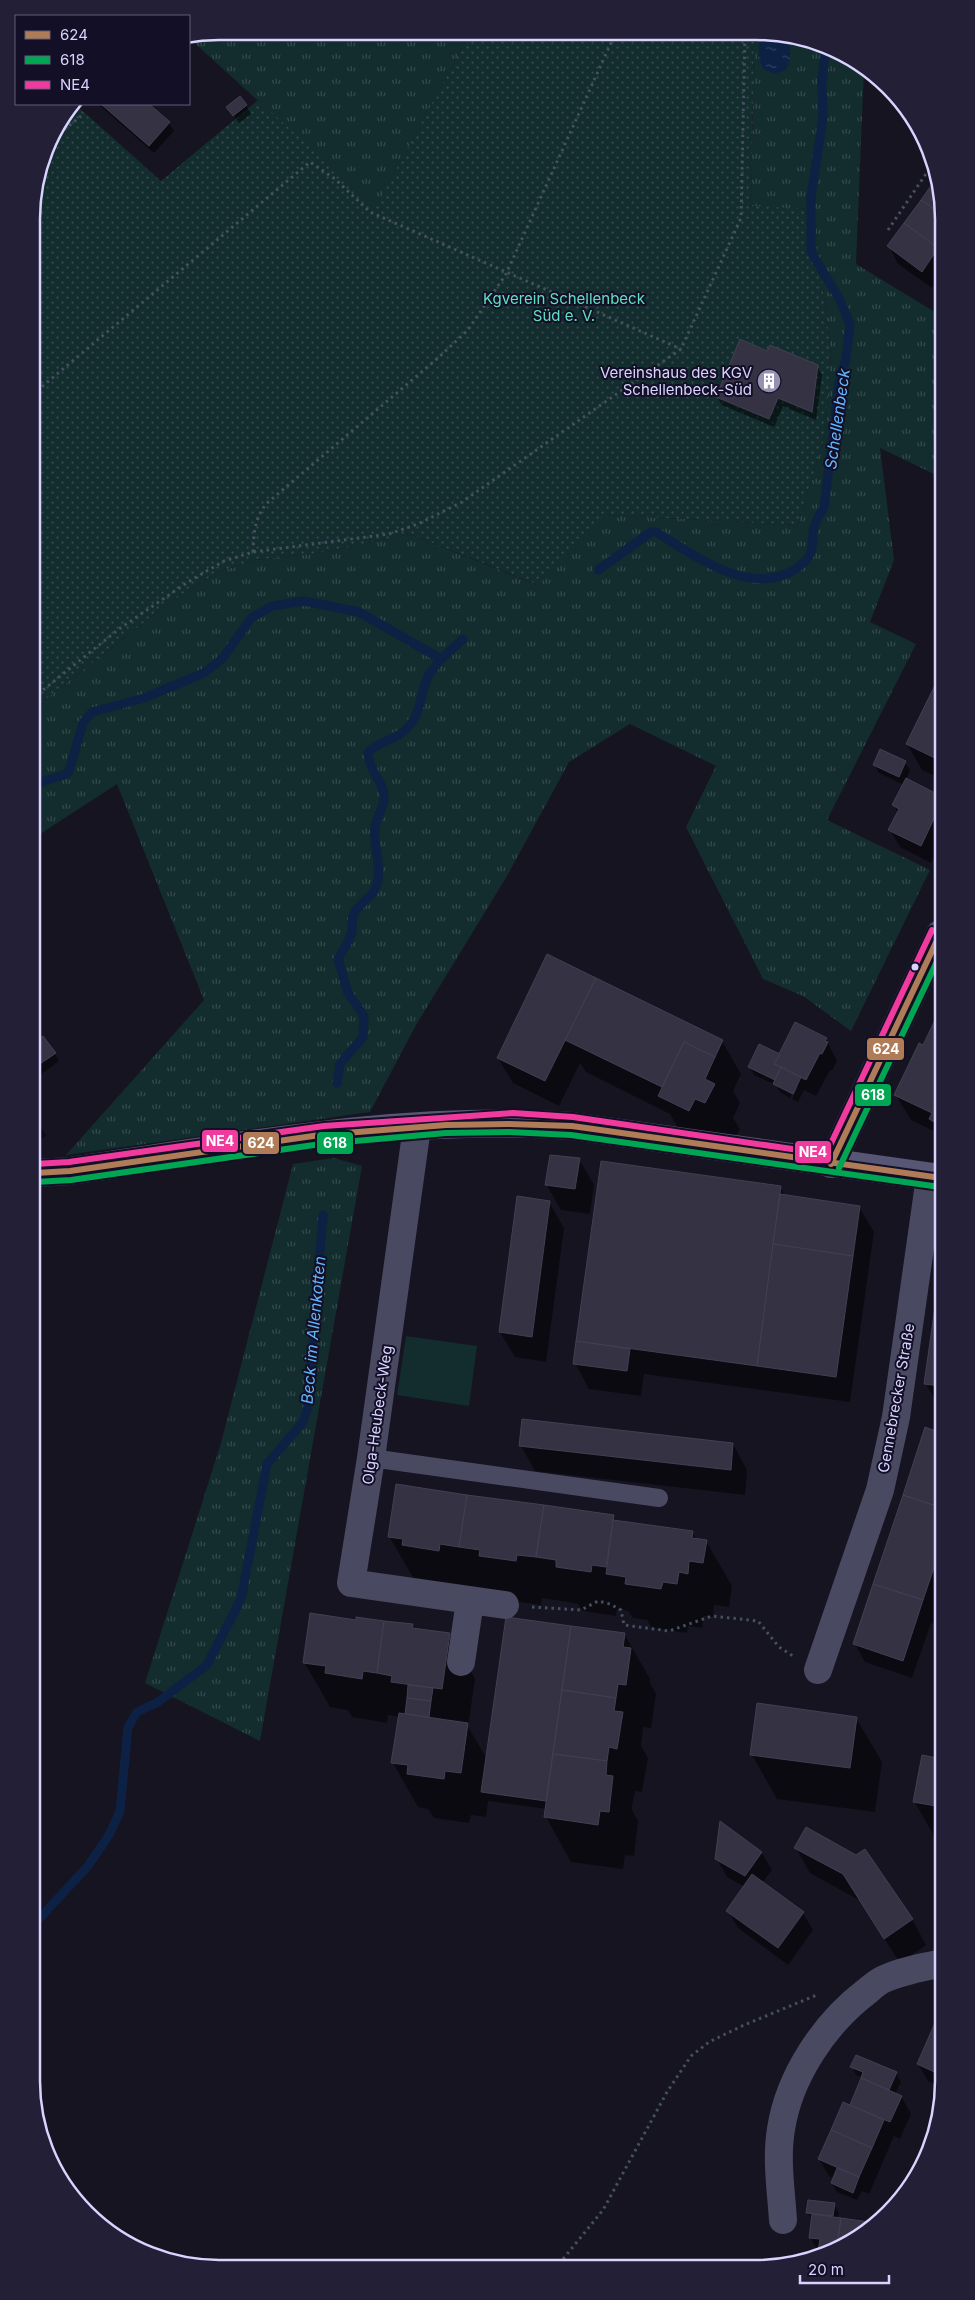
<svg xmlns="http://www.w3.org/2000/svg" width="975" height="2300" font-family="Inter,sans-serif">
  <defs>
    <pattern id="grass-tufts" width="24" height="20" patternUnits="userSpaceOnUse" patternTransform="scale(1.25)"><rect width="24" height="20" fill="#132c2d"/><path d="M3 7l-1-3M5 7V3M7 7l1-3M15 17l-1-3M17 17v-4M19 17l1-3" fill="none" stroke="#354a4c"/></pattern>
    <pattern id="garden-dots" width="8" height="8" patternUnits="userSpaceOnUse" patternTransform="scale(1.25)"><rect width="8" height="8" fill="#132c2d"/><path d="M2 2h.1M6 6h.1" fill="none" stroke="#354a4c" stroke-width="1.8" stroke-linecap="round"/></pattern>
    <pattern id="water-ripples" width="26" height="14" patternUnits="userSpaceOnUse" patternTransform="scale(1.25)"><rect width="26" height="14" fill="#0d2144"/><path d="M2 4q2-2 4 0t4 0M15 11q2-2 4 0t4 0" fill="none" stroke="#304060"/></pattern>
  </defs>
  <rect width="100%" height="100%" fill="#161421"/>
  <!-- grass -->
  <g fill="url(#grass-tufts)">
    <path d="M 219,31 L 470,33 L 376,208 L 189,38 Z"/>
    <path d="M 754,35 L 792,35 L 839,51 L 864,68 L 856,264 L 938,314 L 938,476 L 880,448 L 894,560 L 870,622 L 916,644 L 827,820 L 930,870 L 851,1031 L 803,996 L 763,979 L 686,827 L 716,766 L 630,724 L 569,762 L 507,876 L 416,1025 L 370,1112 L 66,1155 L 204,1000 L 117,784 L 34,838 L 33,709 L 169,603 L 218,572 L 256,560 L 326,552 L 410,534 L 537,585 L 609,515 L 798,525 L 825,435 L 831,354 L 813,209 L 751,207 Z"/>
    <path d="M 334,1158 L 362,1166 L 260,1741 L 145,1683 L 221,1443 L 293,1164 Z"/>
  </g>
  <!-- garden -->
  <path fill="url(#garden-dots)" d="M 470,33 L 754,35 L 751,206 L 813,209 L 831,354 L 825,435 L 798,525 L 609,515 L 538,585 L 410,534 L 326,552 L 256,560 L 218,572 L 169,603 L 33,709 L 32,206 L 50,136 L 75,104 L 161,181 L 258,100 L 376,207 Z"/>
  <!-- pitch -->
  <path fill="#132c2d" d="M 406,1336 L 477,1346 L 469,1406 L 397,1395 Z"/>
  <!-- water -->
  <path fill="url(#water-ripples)" d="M 759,35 L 790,35 L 790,59 L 786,70 L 774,74 L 763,69 L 759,58 Z"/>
  <!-- shadow -->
  <g fill="#0007">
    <path d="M 98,104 L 147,104 L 169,123 L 174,131 L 154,153 Z"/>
    <path d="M 246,105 L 251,114 L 239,123 L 228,107 Z"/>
    <path d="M 937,179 L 938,281 L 932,288 L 898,264 L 889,246 Z"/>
    <path d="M 768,353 L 817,366 L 822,375 L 816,420 L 783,406 L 774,427 L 722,405 L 717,397 Z"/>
    <path d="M 939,680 L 939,778 L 922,770 L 907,744 Z"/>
    <path d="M 905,762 L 910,770 L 906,780 L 939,796 L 940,845 L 931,863 L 900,847 L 890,830 L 898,813 L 894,805 L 904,785 L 879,773 L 874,764 Z"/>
    <path d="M 595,979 L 722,1041 L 741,1074 L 733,1091 L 740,1103 L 733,1118 L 740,1129 L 731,1147 L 685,1140 L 670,1114 L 586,1072 L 580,1063 L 559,1106 L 513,1083 L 498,1058 Z"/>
    <path d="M 940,1013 L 940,1137 L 938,1133 L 911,1120 L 896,1095 L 924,1047 Z"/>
    <path d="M 826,1039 L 837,1061 L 832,1071 L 830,1070 L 816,1096 L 804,1090 L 798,1102 L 792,1099 L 798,1087 L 795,1087 L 790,1098 L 780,1092 L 776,1085 L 754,1075 L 750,1067 Z"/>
    <path d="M 34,1044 L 55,1053 L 59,1061 L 36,1078 L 34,1075 Z"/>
    <path d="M 34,1115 L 46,1136 L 35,1142 Z"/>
    <path d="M 579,1159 L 594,1185 L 590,1214 L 561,1210 L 546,1184 Z"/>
    <path d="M 602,1163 L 780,1187 L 785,1196 L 859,1207 L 874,1232 L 850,1402 L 644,1374 L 641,1396 L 589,1389 L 575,1363 Z"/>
    <path d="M 549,1202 L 564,1228 L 546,1362 L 515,1357 L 500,1332 Z"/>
    <path d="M 941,1270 L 941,1410 L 926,1384 Z"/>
    <path d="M 926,1429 L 941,1434 L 942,1612 L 938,1625 L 931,1623 L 912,1678 L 865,1662 L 855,1644 Z"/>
    <path d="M 733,1444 L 747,1470 L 745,1495 L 535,1471 L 521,1446 Z"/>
    <path d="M 613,1516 L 616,1521 L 692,1532 L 697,1540 L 706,1541 L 732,1586 L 729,1607 L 714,1605 L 713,1617 L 704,1616 L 702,1628 L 688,1626 L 687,1633 L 652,1628 L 647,1620 L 633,1618 L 628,1611 L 617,1609 L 616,1616 L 583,1611 L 578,1604 L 562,1601 L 542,1598 L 541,1605 L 506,1600 L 415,1581 L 389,1536 Z"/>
    <path d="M 311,1615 L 412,1626 L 414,1629 L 449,1634 L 475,1679 L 468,1727 L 487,1759 L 570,1628 L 625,1635 L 650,1679 L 650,1683 L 656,1694 L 651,1728 L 643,1727 L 641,1746 L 648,1758 L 642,1792 L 635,1791 L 632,1806 L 632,1810 L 638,1821 L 634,1856 L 625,1855 L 623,1869 L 571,1862 L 546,1817 L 547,1809 L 488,1801 L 486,1817 L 471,1815 L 469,1823 L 434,1818 L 428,1809 L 418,1807 L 393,1763 L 399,1717 L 388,1715 L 387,1723 L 352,1717 L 348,1710 L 330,1707 L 304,1662 Z"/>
    <path d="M 856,1718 L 882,1762 L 875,1812 L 777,1799 L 752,1755 Z"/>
    <path d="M 923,1756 L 942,1759 L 943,1846 L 940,1846 L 914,1801 Z"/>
    <path d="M 721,1824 L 762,1853 L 772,1870 L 762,1883 L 803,1913 L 813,1930 L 788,1965 L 738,1928 L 728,1911 L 745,1887 L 727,1877 L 717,1859 Z"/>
    <path d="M 806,1829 L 912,1919 L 926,1945 L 900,1963 L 859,1900 L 810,1873 L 796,1848 Z"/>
    <path d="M 935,2024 L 943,2028 L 943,2088 L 928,2081 L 918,2064 Z"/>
    <path d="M 852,2067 L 896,2073 L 901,2082 L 895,2094 L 901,2096 L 911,2114 L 900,2139 L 894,2136 L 869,2194 L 862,2191 L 857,2200 L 837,2192 L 832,2183 L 834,2179 L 829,2176 L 819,2159 L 850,2107 L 863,2078 L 856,2075 Z"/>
    <path d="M 834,2204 L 839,2213 L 838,2219 L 875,2224 L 860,2237 L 819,2256 L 819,2253 L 810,2237 L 813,2221 L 807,2212 Z"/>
  </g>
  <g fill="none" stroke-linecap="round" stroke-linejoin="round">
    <!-- stream -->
    <g stroke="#0d2144" stroke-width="9">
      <path d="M 598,570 L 651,532 L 656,532 C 694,555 748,597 794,570 C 800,566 807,561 810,554 C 814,546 812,535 814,527 C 816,520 821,513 824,507 L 840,377 L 846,359 L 850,324 L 839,298 L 811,252 L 811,197 L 823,117 L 822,81 L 826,46"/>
      <path d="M 33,785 L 66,774 L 69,771 L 83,723 L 92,712 L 144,698 L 204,673 L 223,658 L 251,618 L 272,606 L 304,601 L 359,612 L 441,659 L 463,639"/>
      <path d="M 337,1083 L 340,1064 L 363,1037 L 364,1016 L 348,993 L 338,959 C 343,951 349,941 352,932 C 353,926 351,919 354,913 C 361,901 373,898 377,884 C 382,865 373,846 375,827 C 377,817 384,807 384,798 C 385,782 368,771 368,752 C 381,740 400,739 410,725 C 422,711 420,691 429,675 C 433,669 437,664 441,659"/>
      <path d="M 37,1921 L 88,1866 L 109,1835 L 120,1811 L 128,1727 L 137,1712 L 158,1702 L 207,1665 L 241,1599 L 267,1464 L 303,1422 L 308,1407 L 323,1215"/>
    </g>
  </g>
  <!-- building -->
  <g fill="#343243" stroke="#433f54">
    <path d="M 240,96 L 247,105 L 233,116 L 226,107 Z"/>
    <path d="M 101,104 L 149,104 L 170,122 L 149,146 Z"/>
    <path d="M 937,177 L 938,212 L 921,200 Z"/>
    <path d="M 921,200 L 938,212 L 938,248 L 904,223 Z"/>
    <path d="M 904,223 L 938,248 L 922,272 L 887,246 Z"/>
    <path d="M 740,339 L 767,351 L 770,345 L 818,365 L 812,412 L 778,398 L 769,419 L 716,397 Z"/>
    <path d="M 939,677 L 939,760 L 906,744 Z"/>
    <path d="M 880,749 L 906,761 L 899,777 L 873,765 Z"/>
    <path d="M 906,778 L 939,795 L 939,808 L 921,846 L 888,830 L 899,809 L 892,805 Z"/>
    <path d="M 547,954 L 596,978 L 545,1081 L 497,1058 Z"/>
    <path d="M 596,978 L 723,1040 L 715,1057 L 684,1042 L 662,1087 L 565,1040 Z"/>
    <path d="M 940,1010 L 940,1125 L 929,1119 L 932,1113 L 894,1095 L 919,1043 L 923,1045 Z"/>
    <path d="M 795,1022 L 827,1038 L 825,1041 L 828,1042 L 822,1054 L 820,1053 L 806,1080 L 774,1064 Z"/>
    <path d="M 43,1036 L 56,1053 L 34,1068 L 34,1042 Z"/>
    <path d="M 684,1042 L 715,1057 L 705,1079 L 715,1084 L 705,1103 L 695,1099 L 689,1111 L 658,1096 Z"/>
    <path d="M 759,1044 L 780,1054 L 774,1064 L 781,1067 L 775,1080 L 748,1067 Z"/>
    <path d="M 781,1067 L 801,1077 L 793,1094 L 773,1084 Z"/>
    <path d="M 550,1155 L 580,1158 L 575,1189 L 545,1185 Z"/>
    <path d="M 601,1161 L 781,1186 L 757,1366 L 576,1341 Z"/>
    <path d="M 780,1194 L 860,1206 L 853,1256 L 773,1244 Z"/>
    <path d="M 517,1196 L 550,1201 L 532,1337 L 499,1332 Z"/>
    <path d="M 773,1244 L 853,1256 L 836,1377 L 757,1366 Z"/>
    <path d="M 941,1260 L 941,1308 L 935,1307 Z"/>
    <path d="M 935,1307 L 941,1308 L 941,1386 L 924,1384 Z"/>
    <path d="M 576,1341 L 630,1349 L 627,1371 L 573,1364 Z"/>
    <path d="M 522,1419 L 733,1443 L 731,1470 L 519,1446 Z"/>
    <path d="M 925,1427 L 941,1433 L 942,1508 L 903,1495 Z"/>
    <path d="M 396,1484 L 467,1495 L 459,1547 L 440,1544 L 439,1551 L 402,1545 L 403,1539 L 388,1537 Z"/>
    <path d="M 467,1495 L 544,1505 L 536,1557 L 517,1555 L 516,1561 L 479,1556 L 480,1550 L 459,1547 Z"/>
    <path d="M 903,1495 L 942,1508 L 942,1544 L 923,1600 L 873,1584 Z"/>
    <path d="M 544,1505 L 614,1515 L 606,1567 L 592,1565 L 591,1572 L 556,1567 L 556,1560 L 536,1557 Z"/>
    <path d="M 613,1520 L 693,1531 L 692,1538 L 707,1540 L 703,1563 L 689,1561 L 688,1574 L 679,1572 L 677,1584 L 663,1582 L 661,1589 L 625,1584 L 626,1577 L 606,1574 Z"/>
    <path d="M 873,1584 L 923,1600 L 903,1661 L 853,1644 Z"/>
    <path d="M 310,1613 L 356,1620 L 356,1617 L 384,1621 L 377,1673 L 363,1671 L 362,1679 L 325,1673 L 326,1666 L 303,1663 Z"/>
    <path d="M 506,1617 L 571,1626 L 546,1801 L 481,1792 Z"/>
    <path d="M 384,1621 L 413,1624 L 412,1628 L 450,1633 L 442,1689 L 391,1682 L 392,1676 L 377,1673 Z"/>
    <path d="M 571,1626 L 625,1633 L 623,1647 L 631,1648 L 626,1685 L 618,1684 L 616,1698 L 562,1690 Z"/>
    <path d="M 408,1685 L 433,1688 L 431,1701 L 407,1698 Z"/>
    <path d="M 562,1690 L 616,1698 L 614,1711 L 623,1712 L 617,1749 L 609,1747 L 607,1761 L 553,1754 Z"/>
    <path d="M 407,1698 L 431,1701 L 429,1717 L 405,1714 Z"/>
    <path d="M 757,1703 L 857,1717 L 850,1768 L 750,1755 Z"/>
    <path d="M 399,1713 L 468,1723 L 461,1773 L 445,1771 L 444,1779 L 407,1774 L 408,1765 L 391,1763 Z"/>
    <path d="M 553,1754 L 607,1761 L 606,1775 L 613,1776 L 609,1812 L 600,1811 L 598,1825 L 544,1817 Z"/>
    <path d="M 922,1755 L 937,1758 L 937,1755 L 942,1756 L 942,1807 L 913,1802 Z"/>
    <path d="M 720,1821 L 762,1852 L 745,1876 L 715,1859 Z"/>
    <path d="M 806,1827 L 856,1855 L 865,1849 L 913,1919 L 884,1939 L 843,1874 L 794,1848 Z"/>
    <path d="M 752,1874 L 804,1912 L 778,1948 L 726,1911 Z"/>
    <path d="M 935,2023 L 943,2027 L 943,2076 L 917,2064 Z"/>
    <path d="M 856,2055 L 897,2072 L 889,2090 L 861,2078 L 863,2072 L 850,2067 Z"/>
    <path d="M 861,2078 L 902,2096 L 890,2122 L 850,2105 Z"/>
    <path d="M 843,2102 L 884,2120 L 872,2148 L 831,2130 Z"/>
    <path d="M 831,2130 L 872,2148 L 859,2177 L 818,2159 Z"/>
    <path d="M 837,2168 L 859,2177 L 853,2193 L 831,2183 Z"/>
    <path d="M 808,2200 L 835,2203 L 833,2216 L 806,2213 Z"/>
    <path d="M 812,2214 L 841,2218 L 837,2248 L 817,2257 L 820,2239 L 809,2238 Z"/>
    <path d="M 841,2218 L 876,2223 L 860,2237 L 837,2248 Z"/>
  </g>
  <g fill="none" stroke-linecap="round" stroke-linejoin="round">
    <!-- path -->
    <g stroke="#44505f" stroke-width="3" stroke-dasharray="2.5 4" stroke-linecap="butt">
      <path d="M 49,142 L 81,116"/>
      <path d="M 888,230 L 934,162"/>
      <path d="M 32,395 L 310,162 L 335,179 L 370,212 L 681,349"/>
      <path d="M 253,552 C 254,533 254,520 266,504 L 438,358 L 468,330 L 506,274 L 615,34"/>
      <path d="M 33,698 L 119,629 L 188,582 L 224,561 L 253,552 L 389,534 L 418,524 L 462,502 L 681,349 L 741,218 L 745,35"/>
      <path d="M 532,1607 L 581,1610 L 598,1601 L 610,1604 L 621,1610 L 624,1625 L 669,1631 L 712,1616 L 758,1621 L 779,1647 L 793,1656"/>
      <path d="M 559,2264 L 603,2210 L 667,2092 L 691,2056 L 709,2042 L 742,2026 L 819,1994"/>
    </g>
    <!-- service -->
    <path stroke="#4a4962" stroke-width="18" d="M 371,1458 L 659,1498"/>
    <!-- minor -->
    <g stroke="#4a4962" stroke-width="28">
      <path d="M 417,1127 L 371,1458 L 351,1583 L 505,1605"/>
      <path d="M 461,1662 L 470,1601"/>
      <path d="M 818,1670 L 880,1490 L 896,1417 L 930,1177"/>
      <path d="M 783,2220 C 781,2190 776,2159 781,2129 C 789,2077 824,2024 866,1992 C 871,1988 877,1982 884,1979 C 902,1971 923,1967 943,1963"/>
    </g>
    <!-- tertiary -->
    <path stroke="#4a4962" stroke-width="28" d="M 831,1164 L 940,934"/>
    <!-- secondary -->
    <path stroke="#575674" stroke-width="28" d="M 35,1173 L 70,1171 C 236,1147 404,1114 572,1126 L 941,1178"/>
    <!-- bus-1 casing -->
    <g stroke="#130f26" stroke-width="10">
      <g id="bus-1">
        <path d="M 831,1164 L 940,934"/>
        <path d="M 35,1173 L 70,1171 L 320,1135 L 446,1125 L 509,1124 L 572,1126 L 941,1178"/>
      </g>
    </g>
    <!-- bus-2 casing -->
    <g stroke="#130f26" stroke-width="10">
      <g id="bus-2">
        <path d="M 839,1168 L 940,955"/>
        <path d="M 35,1182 L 71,1180 L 321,1144 L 446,1133 L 509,1132 L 571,1135 L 940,1187"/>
      </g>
    </g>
    <!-- bus-3 casing -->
    <g stroke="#130f26" stroke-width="10">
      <path id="bus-3" d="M 35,1164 L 69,1162 L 324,1126 L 513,1113 L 573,1117 L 826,1154 L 932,930"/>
    </g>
    <!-- bus-1 -->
    <use href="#bus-1" stroke="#b07c57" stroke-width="6"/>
    <!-- bus-2 -->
    <use href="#bus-2" stroke="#00a651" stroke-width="6"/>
    <!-- bus-3 -->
    <use href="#bus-3" stroke="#f13a9d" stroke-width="6"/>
  </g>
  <!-- icons -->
  <defs>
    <g id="building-disc" transform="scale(1.25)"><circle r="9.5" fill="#9591b1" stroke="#130f26"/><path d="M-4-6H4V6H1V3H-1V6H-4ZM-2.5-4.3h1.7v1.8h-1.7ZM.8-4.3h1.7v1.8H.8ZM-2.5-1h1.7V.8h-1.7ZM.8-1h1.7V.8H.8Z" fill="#fff"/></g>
  </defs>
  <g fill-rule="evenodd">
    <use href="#building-disc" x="769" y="381"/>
  </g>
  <!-- markers -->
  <circle fill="#d9d4ff" stroke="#130f26" stroke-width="2" cx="915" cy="967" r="4.5"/>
  <g text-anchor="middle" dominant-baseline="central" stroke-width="4" stroke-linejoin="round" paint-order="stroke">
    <!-- park labels -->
    <g font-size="15" fill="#5fe0c0" stroke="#130f26">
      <text x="564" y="298">Kgverein Schellenbeck<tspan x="564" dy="17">Süd e. V.</tspan></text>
    </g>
    <!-- poi labels -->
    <g font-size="15" fill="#d9d4ff" stroke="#130f26" text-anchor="end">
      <text x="752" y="372">Vereinshaus des KGV<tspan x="752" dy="17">Schellenbeck-Süd</tspan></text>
    </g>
    <!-- street labels -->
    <g font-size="15" fill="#d9d4ff" stroke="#130f26">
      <text transform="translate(896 1398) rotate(-80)">Gennebrecker Straße</text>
      <text transform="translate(377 1415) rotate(-82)">Olga-Heubeck-Weg</text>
    </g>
    <!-- water labels -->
    <g font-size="16" font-style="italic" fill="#62b6ff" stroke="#130f26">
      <text transform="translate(837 419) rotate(-82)">Schellenbeck</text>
      <text transform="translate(313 1330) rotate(-85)">Beck im Allenkotten</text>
    </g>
  </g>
  <!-- crop -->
  <path d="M0 0H975V2300H0ZM219 40H756A179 179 0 0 1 935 219V2081A179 179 0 0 1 756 2260H219A179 179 0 0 1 40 2081V219A179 179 0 0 1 219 40Z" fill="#231f37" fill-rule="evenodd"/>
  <path fill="none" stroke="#d9d4ff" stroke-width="2.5" d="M219 40H756A179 179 0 0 1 935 219V2081A179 179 0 0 1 756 2260H219A179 179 0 0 1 40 2081V219A179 179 0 0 1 219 40Z"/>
  <g stroke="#130f26" stroke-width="2">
    <rect x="866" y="1037" width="39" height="24" rx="5" fill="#b07c57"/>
    <rect x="854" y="1083" width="38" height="24" rx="5" fill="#00a651"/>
    <rect x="201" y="1129" width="38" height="24" rx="5" fill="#f13a9d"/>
    <rect x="316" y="1131" width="38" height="24" rx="5" fill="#00a651"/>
    <rect x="242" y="1131" width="38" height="24" rx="5" fill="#b07c57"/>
    <rect x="794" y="1140" width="38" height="24" rx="5" fill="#f13a9d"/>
  </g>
  <g font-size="14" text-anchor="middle" font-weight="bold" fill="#fff">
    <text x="886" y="1054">624</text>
    <text x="873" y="1100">618</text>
    <text x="220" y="1146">NE4</text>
    <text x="335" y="1148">618</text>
    <text x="261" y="1148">624</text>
    <text x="813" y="1157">NE4</text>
  </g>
  <!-- legend -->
  <rect x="15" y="15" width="175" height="90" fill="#130f26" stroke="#625e7d"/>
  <rect x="25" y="31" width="25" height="8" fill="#b07c57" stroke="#625e7d"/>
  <text x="60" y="40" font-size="15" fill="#d9d4ff">624</text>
  <rect x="25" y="56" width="25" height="8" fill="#00a651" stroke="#625e7d"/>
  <text x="60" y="65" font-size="15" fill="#d9d4ff">618</text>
  <rect x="25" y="81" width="25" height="8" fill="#f13a9d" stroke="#625e7d"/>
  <text x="60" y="90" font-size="15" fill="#d9d4ff">NE4</text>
  <!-- scale -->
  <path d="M800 2275v8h89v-8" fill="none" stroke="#d9d4ff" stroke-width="2.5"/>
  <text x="808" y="2275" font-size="15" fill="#d9d4ff" stroke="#130f26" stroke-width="4" paint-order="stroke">20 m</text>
</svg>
